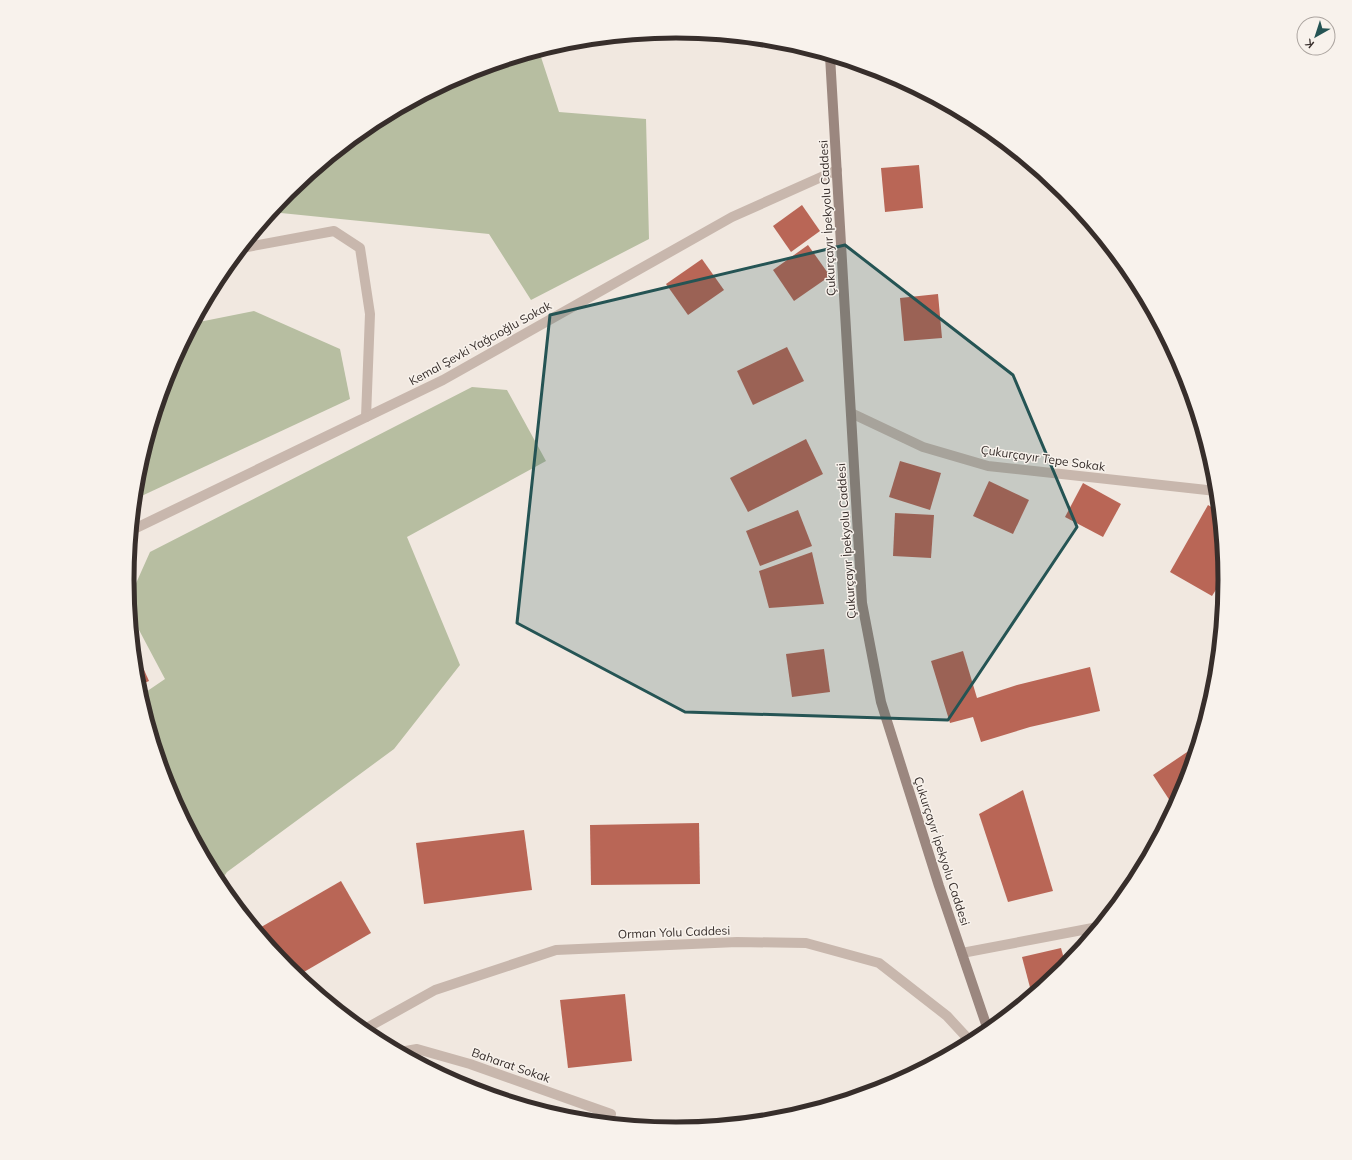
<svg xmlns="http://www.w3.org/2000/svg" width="1352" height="1160" font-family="Mulish,sans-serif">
  <rect width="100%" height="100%" fill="#f1e8e0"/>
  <!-- green -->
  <g fill="#b7bea1">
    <path d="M 539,51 L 559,112 L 646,119 L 649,239 L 531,300 L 489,234 L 271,212 L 288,192 L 371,123 L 466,73 Z"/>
    <path d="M 254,311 L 340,349 L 350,399 L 135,499 L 138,473 L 169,370 L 194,323 Z"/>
    <path d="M 472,387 L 507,390 L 546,461 L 407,537 L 460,665 L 394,749 L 227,872 L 219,884 L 169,790 L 140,696 L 165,679 L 130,613 L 129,599 L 150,552 Z"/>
  </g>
  <!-- building -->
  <g fill="#b96656">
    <path d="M 919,165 L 923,208 L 885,212 L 881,168 Z"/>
    <path d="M 802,205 L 820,231 L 791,252 L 773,226 Z"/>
    <path d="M 808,245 L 830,276 L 794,301 L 773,270 Z"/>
    <path d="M 702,259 L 724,290 L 688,315 L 666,284 Z"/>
    <path d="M 938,294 L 942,338 L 904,341 L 900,298 Z"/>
    <path d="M 787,347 L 804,381 L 753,405 L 737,371 Z"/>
    <path d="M 806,439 L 823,474 L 748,512 L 730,478 Z"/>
    <path d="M 900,461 L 941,473 L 930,510 L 889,497 Z"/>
    <path d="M 989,481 L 1029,500 L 1013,534 L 973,516 Z"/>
    <path d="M 1083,483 L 1121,504 L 1103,537 L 1065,517 Z"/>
    <path d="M 1208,505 L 1218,511 L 1225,575 L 1212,596 L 1170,572 Z"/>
    <path d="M 798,510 L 812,546 L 760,566 L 746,531 Z"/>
    <path d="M 895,513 L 934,515 L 931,558 L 893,556 Z"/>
    <path d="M 812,552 L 824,604 L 769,608 L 759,571 Z"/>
    <path d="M 133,645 L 149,681 L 137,686 Z"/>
    <path d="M 824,649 L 830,692 L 792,697 L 786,654 Z"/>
    <path d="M 963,651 L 977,698 L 1017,685 L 1090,667 L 1100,711 L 1030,727 L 981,742 L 973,717 L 950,723 L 931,661 Z"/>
    <path d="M 1196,746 L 1183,790 L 1174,807 L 1153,775 Z"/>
    <path d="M 1023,790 L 1053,891 L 1008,902 L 979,814 Z"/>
    <path d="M 699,823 L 700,884 L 591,885 L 590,825 Z"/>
    <path d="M 524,830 L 532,890 L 424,904 L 416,843 Z"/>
    <path d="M 341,881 L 371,933 L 297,976 L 288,968 L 256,930 Z"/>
    <path d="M 1061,948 L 1066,966 L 1032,995 L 1022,957 Z"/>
    <path d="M 625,994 L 632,1061 L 568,1068 L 560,1000 Z"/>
  </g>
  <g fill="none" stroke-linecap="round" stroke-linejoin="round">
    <!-- street -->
    <g stroke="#c8b7ad" stroke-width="10">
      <path d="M 242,248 L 334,231 L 360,248 L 370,314 L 366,417"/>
      <path d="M 851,413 L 923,447 L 988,466 L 1216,491"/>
      <path d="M 132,530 L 443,380 L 732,217 L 837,170"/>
      <path d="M 962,953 L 1098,927"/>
      <path d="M 363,1030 L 435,990 L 556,950 L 737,942 L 806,943 L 879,963 L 947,1016 L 971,1042"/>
      <path d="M 400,1052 L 417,1049 L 470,1064 L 611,1114"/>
    </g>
    <!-- secondary -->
    <path stroke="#9b877f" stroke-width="10" d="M 830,56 L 862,603 L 881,702 L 939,886 L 988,1030"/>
  </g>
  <!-- marked area -->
  <path fill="#255454" fill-opacity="0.2" stroke="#255454" stroke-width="3" stroke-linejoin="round" d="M 845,245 L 1013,375 L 1077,527 L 948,720 L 685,712 L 517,623 L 550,315 Z"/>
  <g text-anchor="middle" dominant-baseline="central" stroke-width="3" stroke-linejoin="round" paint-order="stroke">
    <!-- street labels -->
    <g font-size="12" fill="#372e2b" stroke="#f8f2ec">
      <text transform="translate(827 218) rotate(-93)">Çukurçayır İpekyolu Caddesi</text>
      <text transform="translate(480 343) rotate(-29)">Kemal Şevki Yağcıoğlu Sokak</text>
      <text transform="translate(1043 458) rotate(8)">Çukurçayır Tepe Sokak</text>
      <text transform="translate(846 541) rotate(-94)">Çukurçayır İpekyolu Caddesi</text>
      <text transform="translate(942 851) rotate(72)">Çukurçayır İpekyolu Caddesi</text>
      <text transform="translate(674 932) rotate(-2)">Orman Yolu Caddesi</text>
      <text transform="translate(511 1065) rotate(19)">Baharat Sokak</text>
    </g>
  </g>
  <!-- crop -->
  <path d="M0 0H1352V1160H0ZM134 580a542 542 0 1 1 1084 0a542 542 0 1 1-1084 0Z" fill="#f8f2ec" fill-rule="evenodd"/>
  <path fill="none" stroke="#372e2b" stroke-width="5" d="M134 580a542 542 0 1 1 1084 0a542 542 0 1 1-1084 0Z"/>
  <!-- north arrow -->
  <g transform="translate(1316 36) rotate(219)"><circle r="19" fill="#f8f2ec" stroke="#aba49f"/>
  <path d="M0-3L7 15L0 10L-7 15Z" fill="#255454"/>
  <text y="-6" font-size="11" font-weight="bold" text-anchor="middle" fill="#372e2b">K</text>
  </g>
</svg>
